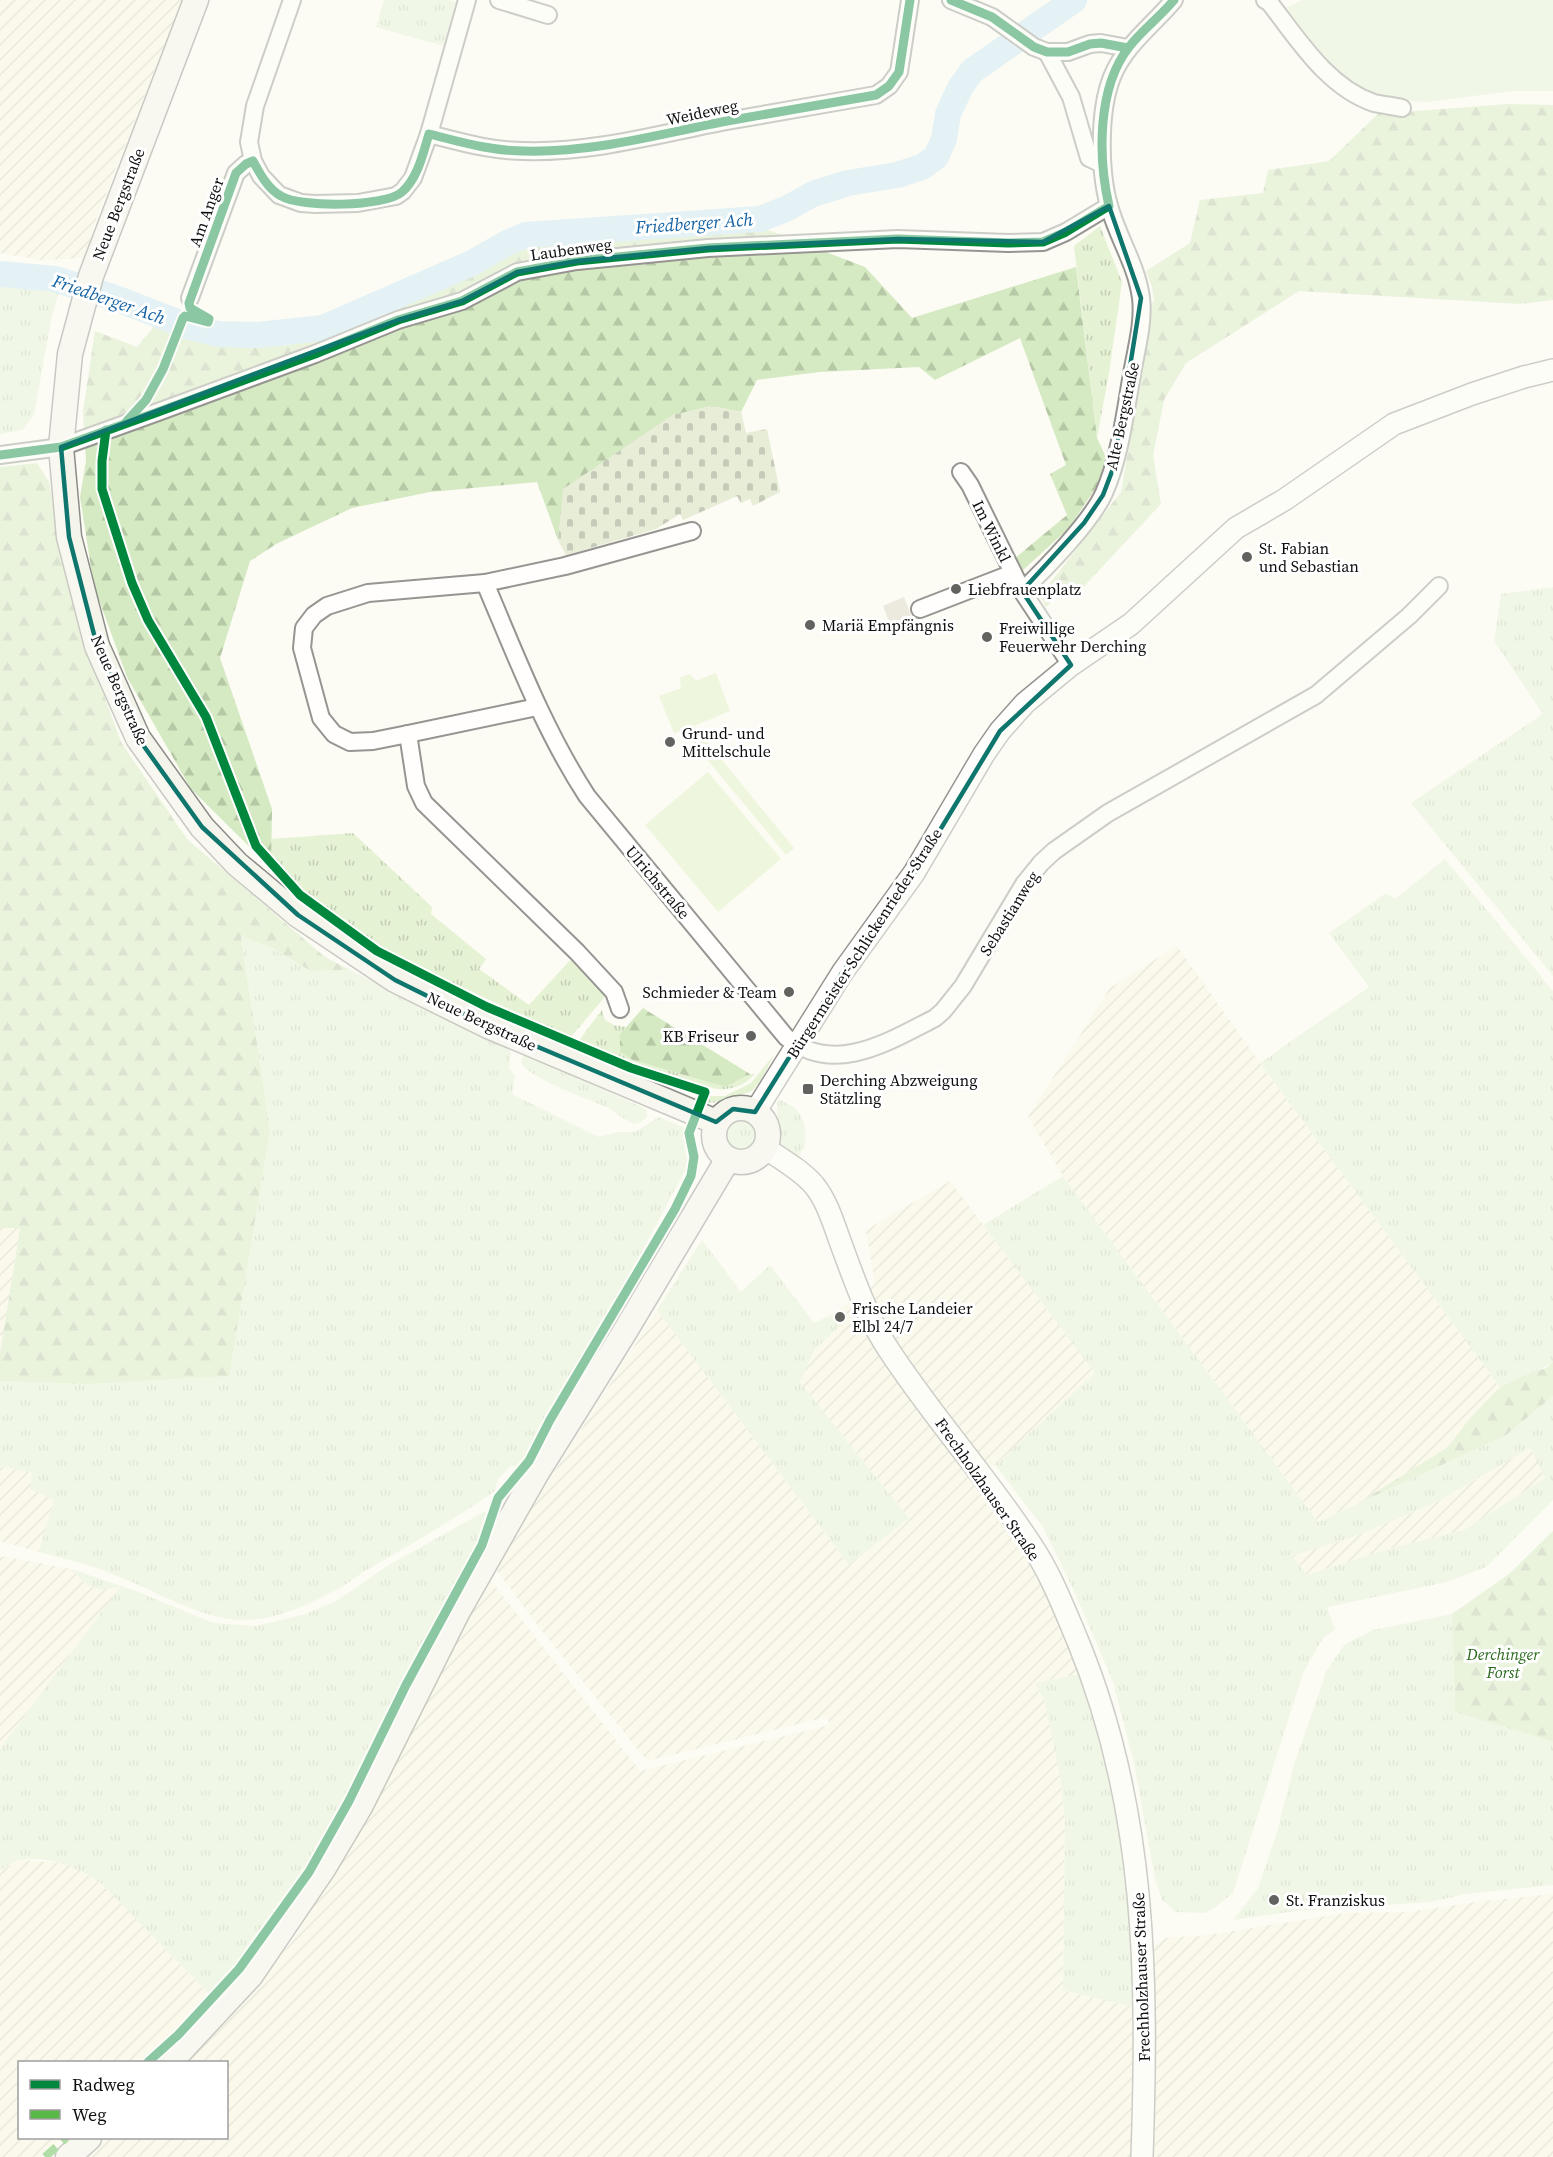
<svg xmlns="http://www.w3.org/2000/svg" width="1553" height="2157" font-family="'Source Serif 4',serif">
  <defs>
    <pattern id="farmland-furrows" width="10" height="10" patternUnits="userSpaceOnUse" patternTransform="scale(1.5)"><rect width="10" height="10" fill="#f9f7e1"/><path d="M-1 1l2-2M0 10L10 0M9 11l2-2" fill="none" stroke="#d4d3c0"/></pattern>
    <pattern id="grass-tufts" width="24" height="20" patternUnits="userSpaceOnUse" patternTransform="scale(1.5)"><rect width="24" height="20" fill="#e5f2d4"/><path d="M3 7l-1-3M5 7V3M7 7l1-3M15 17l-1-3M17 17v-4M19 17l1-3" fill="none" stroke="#c3ceb5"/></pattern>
    <pattern id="forest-firs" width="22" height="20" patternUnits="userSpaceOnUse" patternTransform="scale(1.5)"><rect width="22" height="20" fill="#d5eac2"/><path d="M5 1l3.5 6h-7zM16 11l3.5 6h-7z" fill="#b6c8a6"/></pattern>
    <pattern id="cemetery-stones" width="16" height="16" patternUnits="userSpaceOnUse" patternTransform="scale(1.5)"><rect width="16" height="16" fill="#e8edd8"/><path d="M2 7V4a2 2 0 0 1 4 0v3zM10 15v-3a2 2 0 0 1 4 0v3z" fill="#c6cab8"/></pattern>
  </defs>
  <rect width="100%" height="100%" fill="#fcfbf4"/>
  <!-- farmland -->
  <g fill="url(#farmland-furrows)">
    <path d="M 0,0 L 182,0 L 94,225 L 85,258 L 42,260 L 0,253 Z"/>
    <path d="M 1177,946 L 1260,1063 L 1500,1387 L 1470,1418 L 1448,1447 L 1357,1504 L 1318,1522 L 1063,1176 L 1028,1117 L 1110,988 Z"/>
    <path d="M 950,1181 L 1095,1373 L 995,1465 L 971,1471 L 1031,1557 L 1083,1673 L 1035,1683 L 1045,1702 L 1060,1776 L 1065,1817 L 1063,1990 L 1137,2008 L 1134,2157 L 84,2157 L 105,2138 L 226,2138 L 226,2062 L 187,2062 L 291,1943 L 332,1876 L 488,1577 L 640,1771 L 830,1725 L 827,1717 L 647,1761 L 543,1632 L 494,1567 L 657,1310 L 848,1564 L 909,1518 L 799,1382 L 814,1350 L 840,1326 L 831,1315 L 875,1284 L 866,1230 Z"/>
    <path d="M 0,1228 L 20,1228 L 0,1354 Z"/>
    <path d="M 1530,1448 L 1546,1478 L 1464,1530 L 1392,1548 L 1307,1575 L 1292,1556 L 1350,1538 L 1435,1503 Z"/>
    <path d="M 0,1466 L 33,1473 L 55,1500 L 39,1552 L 0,1541 Z"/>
    <path d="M 0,1556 L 71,1569 L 86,1584 L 121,1587 L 0,1749 Z"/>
    <path d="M 21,1860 L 61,1863 L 75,1867 L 101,1883 L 210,1995 L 143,2062 L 20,2062 L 20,2138 L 62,2138 L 40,2157 L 0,2157 L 0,1870 Z"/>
    <path d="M 1553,1894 L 1553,2157 L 1150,2157 L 1153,1947 L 1166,1938 L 1208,1935 L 1346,1913 L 1409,1912 L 1475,1902 Z"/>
  </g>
  <!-- grass -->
  <g fill="url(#grass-tufts)" fill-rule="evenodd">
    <path d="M 384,0 L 447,0 L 456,2 L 443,46 L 376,27 Z"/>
    <path d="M 1100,226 L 1122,282 L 1109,373 L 1097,438 L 1074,246 Z"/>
    <path d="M 0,283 L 61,285 L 51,320 L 34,414 L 23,430 L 0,434 Z"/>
    <path d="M 1553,587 L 1553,976 L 1411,803 L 1543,714 L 1494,641 L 1501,594 Z"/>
    <path d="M 353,833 L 432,907 L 431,914 L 486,959 L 479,969 L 529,1005 L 572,958 L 606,994 L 604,998 L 570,1038 L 379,948 L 303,894 L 270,855 L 272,839 Z"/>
    <path d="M 1445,859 L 1553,991 L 1553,1361 C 1543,1371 1515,1379 1500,1387 L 1260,1063 L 1369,987 L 1329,933 L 1386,893 L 1395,899 Z"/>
    <path d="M 241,935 L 270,947 L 311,971 L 350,970 L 511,1051 L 509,1068 L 515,1076 L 512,1094 L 599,1137 L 618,1132 L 635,1132 L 659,1117 L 685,1128 L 684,1141 L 688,1165 L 632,1270 L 524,1459 L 516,1466 L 510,1466 L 497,1481 L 495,1491 C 456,1518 416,1542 375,1565 C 360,1573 347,1585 332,1592 C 301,1609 260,1626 223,1618 C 188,1611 151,1589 117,1576 C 93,1565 65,1559 39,1552 L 54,1500 L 30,1489 L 32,1473 L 0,1466 L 0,1381 L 84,1384 L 270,1130 Z"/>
    <path d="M 602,1010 L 605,1020 L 614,1025 L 626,1027 L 620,1034 L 633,1060 L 725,1087 L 750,1074 L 755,1074 C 744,1086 732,1090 716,1089 L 617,1059 L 577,1043 Z"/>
    <path d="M 527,1055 L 646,1109 L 647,1117 L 641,1122 L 634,1124 C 624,1120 616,1112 606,1107 C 587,1098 529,1079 521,1062 L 523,1056 Z"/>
    <path d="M 774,1055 L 761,1080 L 752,1091 L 719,1102 L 705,1103 L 708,1096 L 725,1096 L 751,1083 Z"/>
    <path d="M 778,1099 C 785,1102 794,1106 799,1113 C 808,1128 809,1146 796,1158 C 792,1155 787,1152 784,1148 C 777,1138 776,1111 778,1099 Z"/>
    <circle cx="741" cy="1135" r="20"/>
    <path d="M 1063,1176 L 1318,1522 L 1505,1436 L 1553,1396 L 1553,1500 L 1486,1567 L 1447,1582 L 1327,1607 L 1335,1630 L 1323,1638 L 1303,1673 L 1233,1893 L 1214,1908 L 1204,1913 L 1176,1912 L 1162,1900 L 1155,1879 L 1134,1763 L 1113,1682 L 1075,1593 L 1043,1527 L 995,1465 L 1095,1373 L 983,1225 ZM 1530,1448 L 1545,1478 L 1464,1530 L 1392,1548 L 1307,1575 L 1292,1556 L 1350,1538 L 1435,1503 Z"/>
    <path d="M 702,1240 L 741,1292 L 770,1265 L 814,1323 L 831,1315 L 840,1326 L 814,1350 L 800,1382 L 909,1518 L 849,1565 L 657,1310 Z"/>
    <path d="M 489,1509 C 476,1557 447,1599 425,1643 C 402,1688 382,1734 358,1778 C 315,1854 269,1928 210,1995 L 101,1883 C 79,1868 50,1855 21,1860 C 14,1861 6,1867 0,1870 L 0,1749 L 120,1587 L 100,1590 L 86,1584 L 71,1569 L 136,1591 L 213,1623 L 256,1626 L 306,1614 L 338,1600 L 387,1566 Z"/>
    <path d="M 1452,1614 L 1455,1712 L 1553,1742 L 1553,1885 L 1465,1894 L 1431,1902 L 1295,1911 L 1233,1920 L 1258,1888 L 1277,1832 L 1294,1765 L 1327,1670 L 1345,1644 L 1373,1630 Z"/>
    <path d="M 1083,1673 L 1105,1752 L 1129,1879 L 1137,2008 L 1063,1990 L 1065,1817 L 1060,1776 L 1045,1702 L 1035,1683 Z"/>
  </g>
  <!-- forest -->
  <g fill="url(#forest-firs)">
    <path d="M 1508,104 L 1553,105 L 1553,300 L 1520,304 L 1299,291 L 1186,363 L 1164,400 L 1153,455 L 1161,504 L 1074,597 L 1066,588 L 1046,607 L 1040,596 L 1121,492 L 1150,321 L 1150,303 L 1154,302 L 1152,287 L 1146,271 L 1190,243 L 1200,200 L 1263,193 L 1268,170 L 1329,161 L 1378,114 Z"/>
    <path d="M 745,221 L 865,267 L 912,318 L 1076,267 L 1097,438 L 1106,457 L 1097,486 L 1069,528 L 1022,571 L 1015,558 L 1067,515 L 1050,474 L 1066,465 L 1020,338 L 935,380 L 919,367 L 820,372 L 757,380 L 741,412 L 712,406 L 673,415 L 564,489 L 558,540 L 537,482 L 430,492 L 352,508 L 276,544 L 250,561 L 220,658 L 272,809 L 271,868 L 191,789 L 127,677 L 94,586 L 80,497 L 86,461 L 83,411 L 95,331 L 137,347 L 157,323 L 195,337 L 224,342 L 261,341 L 327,334 L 529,242 Z"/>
    <path d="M 37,463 L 49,482 L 58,535 L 85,643 L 121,742 L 187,839 L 325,957 L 350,970 L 311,971 L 270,947 L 241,936 L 270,1130 L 229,1376 L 84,1384 L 0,1381 L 0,1354 L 20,1228 L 0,1228 L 0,467 Z"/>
    <path d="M 643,1008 L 646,1010 L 750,1074 L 725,1087 L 633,1060 L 620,1052 L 620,1034 Z"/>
    <path d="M 1553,1361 L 1553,1396 L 1505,1436 L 1357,1504 L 1448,1447 L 1470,1418 L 1500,1387 L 1528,1374 L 1546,1368 Z"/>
    <path d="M 1553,1531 L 1553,1742 L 1455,1712 L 1452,1614 L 1509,1574 Z"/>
  </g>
  <!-- cemetery -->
  <path fill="url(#cemetery-stones)" d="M 712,406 L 741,412 L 746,433 L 767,429 L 780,492 L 753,506 L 750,499 L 741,503 L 737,496 L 683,520 L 680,514 L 656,529 L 566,555 L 558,540 L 563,489 L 673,415 Z"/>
  <!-- garden -->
  <path fill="#e5f2d4" d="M 1303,0 L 1553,0 L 1553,91 L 1512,91 L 1428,102 L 1378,99 L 1331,67 L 1283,9 Z"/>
  <!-- pitch -->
  <g fill="#eff6de">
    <path d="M 716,673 L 730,711 L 694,726 L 794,848 L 786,855 L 683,730 L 674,733 L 659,696 L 681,688 L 680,678 L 690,674 L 696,681 Z"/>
    <path d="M 708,772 L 781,859 L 718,912 L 645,825 Z"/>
  </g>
  <!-- plaza -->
  <path fill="#eceadf" d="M 904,597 L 913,621 L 892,629 L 883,606 Z"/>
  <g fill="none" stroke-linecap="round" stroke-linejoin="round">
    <!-- river -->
    <path stroke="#cae6f6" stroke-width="26" d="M 0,274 L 55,279 L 115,298 L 190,327 L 218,334 L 258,335 L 323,328 L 472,263 L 507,243 L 526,235 L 760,219 L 786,209 L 813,194 L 848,183 L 897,175 L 922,167 L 936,157 L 944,139 L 948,114 L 960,88 L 972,71 L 1074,0"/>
    <!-- minor casing -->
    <g stroke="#969592" stroke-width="20">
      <g id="minor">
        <path d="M 292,0 L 255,106 L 249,142 L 253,161 L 261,176 L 279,195 L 301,203 L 315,204 L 358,203 L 396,196 L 403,191 L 413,178 L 429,134 L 467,0"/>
        <path d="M 499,0 L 548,15"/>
        <path d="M 951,0 L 992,17 L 1034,47 L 1047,52 L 1068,52 L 1090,44 L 1101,43 L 1128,48"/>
        <path d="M 1265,0 L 1269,2 C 1298,39 1327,87 1374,103 C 1383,105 1393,106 1402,108"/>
        <path d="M 1047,52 L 1071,97 L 1089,158 L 1102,164"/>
        <path d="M 429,134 C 461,142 491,151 524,151 C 593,153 659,134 727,121 C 776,112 826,104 876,95 L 889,86 L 899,72 L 910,0"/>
        <path d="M 190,298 L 236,173 L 246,164 L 253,161"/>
        <path d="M 0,455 L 61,447 L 158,412 L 315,354 L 398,320 L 462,301 L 517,272 L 577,261 L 708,248 L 898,239 L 1008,243 L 1043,242 L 1066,232 L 1109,206"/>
        <path d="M 961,472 L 970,485 L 1022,591 L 1071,665"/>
        <path d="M 485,583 C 516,656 544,730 587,796 L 786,1037 C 834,1076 888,1042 935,1018 L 943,1011 L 963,986 L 1024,884 L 1041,863 L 1054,851 L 1108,813 L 1316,695 L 1409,616 L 1439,586"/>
        <path d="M 1022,591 C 1046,568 1091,522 1104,493 C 1120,457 1125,413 1132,374 C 1136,350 1144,322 1141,298 C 1137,267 1120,241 1111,212 C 1099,177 1098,112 1112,77 C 1125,45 1152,26 1174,0"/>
        <path d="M 920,609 L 1013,573"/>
        <path d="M 537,707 L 408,734 L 373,741 L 350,742 L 334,734 L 321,718 L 302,648 L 304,628 L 314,615 L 327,606 L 368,593 L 485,583 L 565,566 L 692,531"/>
        <path d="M 408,734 L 416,786 L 424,803 L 577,952 L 614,992 L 620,1009"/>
      </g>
    </g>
    <!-- tertiary casing -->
    <g stroke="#969592" stroke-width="24">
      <g id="tertiary">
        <path d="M 755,1112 L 842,973 L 914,873 L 984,754 L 1000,731 L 1025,703 L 1071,665 L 1131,624 L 1236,528 L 1284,500 L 1394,424 L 1472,394 L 1524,377 L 1553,370"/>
        <path d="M 765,1148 C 781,1159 801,1170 814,1185 C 827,1201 833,1222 840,1241 C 853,1276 865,1312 885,1344 C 929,1413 985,1474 1030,1543 C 1050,1572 1063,1606 1077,1639 C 1147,1808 1148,1977 1142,2157"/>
      </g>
    </g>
    <!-- secondary casing -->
    <g stroke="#8c8c89" stroke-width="27">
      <g id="secondary">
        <path d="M 196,0 L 91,276 L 70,354 L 61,447 L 69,537 L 97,646 L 138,738 L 202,827 L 237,864 L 298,915 L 395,980 L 488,1026 L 716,1122"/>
        <circle cx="741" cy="1135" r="27"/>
        <path d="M 170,2062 L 251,1975 L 323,1869 L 361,1805 L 458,1611 L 536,1474 L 624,1333 L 728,1159"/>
        <path d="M 68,2157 L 89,2138"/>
      </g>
    </g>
    <!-- minor -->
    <use href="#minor" stroke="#fffefd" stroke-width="16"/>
    <!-- tertiary -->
    <use href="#tertiary" stroke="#fffefd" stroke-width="21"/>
    <!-- secondary -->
    <use href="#secondary" stroke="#f5f4eb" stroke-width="24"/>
    <!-- quiet -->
    <path stroke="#58b947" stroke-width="8" stroke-dasharray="15 8" stroke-linecap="butt" d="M 45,2157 L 66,2138"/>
    <!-- cycleway casing -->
    <g stroke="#fff" stroke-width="13">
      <g id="cycleway">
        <path d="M 951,0 L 992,17 L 1034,47 L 1047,52 L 1068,52 L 1090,44 L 1101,43 L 1128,48"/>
        <path d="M 126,422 L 146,400 L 163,369 L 183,318 L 185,316 L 208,322 L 209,319 L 190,308 L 189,303 L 236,173 L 246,164 L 253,161 C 260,174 268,189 281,196 C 301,208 385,207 402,192 C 418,178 423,153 429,134 C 461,142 491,151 524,151 C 593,153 659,134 727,121 C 776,112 826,104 876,95 L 889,86 L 899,72 L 910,0"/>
        <path d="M 106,430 L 102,461 L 102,489 L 132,583 L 148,620 L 206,717 L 256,846 L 300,895 L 377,951 L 487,1007 L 631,1068 L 705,1092 L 689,1133 L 694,1157 L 691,1176 L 675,1209 L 550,1420 L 529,1461 L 498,1498 L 482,1545 L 406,1685 L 349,1801 L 309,1872 L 239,1969 L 178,2035 L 148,2062"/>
        <path d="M 0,455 L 61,447 L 158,412 L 315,354 L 398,320 L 462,301 L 517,272 L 577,261 L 708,248 L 898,239 L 1008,243 L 1043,242 L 1066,232 L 1109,206 C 1098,157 1097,88 1129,47 C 1142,30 1160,17 1174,0"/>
      </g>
    </g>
    <!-- cycleway -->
    <use href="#cycleway" stroke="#00873e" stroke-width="9"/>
  </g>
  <!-- marked area -->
  <path d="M0 0H1553V2157H0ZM 1109,206 L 1141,298 L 1114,466 L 1103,495 L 1084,523 L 1022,591 L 1071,665 L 1000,731 L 914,873 L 842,973 L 755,1112 L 733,1109 L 716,1122 L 488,1026 L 395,980 L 298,915 L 202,827 L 138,738 L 97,646 L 69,537 L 61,447 L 398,320 L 462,301 L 517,272 L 577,261 L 708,248 L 898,239 L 1043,242 Z" fill="#fcfbf4" fill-opacity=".55" fill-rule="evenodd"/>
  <path fill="none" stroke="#0f766e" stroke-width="4.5" stroke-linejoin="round" d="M 1109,206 L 1141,298 L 1114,466 L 1103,495 L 1084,523 L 1022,591 L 1071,665 L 1000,731 L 914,873 L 842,973 L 755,1112 L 733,1109 L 716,1122 L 488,1026 L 395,980 L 298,915 L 202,827 L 138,738 L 97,646 L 69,537 L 61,447 L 398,320 L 462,301 L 517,272 L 577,261 L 708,248 L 898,239 L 1043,242 Z"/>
  <!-- markers -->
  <g fill="#62625f" stroke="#fff" stroke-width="2">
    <circle cx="1247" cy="557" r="6"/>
    <circle cx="956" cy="589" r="6"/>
    <circle cx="810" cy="625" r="6"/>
    <circle cx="987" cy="637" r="6"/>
    <circle cx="670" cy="742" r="6"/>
    <circle cx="789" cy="992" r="6"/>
    <circle cx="751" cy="1036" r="6"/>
    <rect x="802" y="1083" width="12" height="12" rx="3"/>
    <circle cx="840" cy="1317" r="6"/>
    <circle cx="1274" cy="1900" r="6"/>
  </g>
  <g text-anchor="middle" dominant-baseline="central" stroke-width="6" stroke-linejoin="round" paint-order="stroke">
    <!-- street labels -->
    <g font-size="16" fill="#0f0f0f" stroke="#fff">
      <text transform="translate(702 112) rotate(-12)">Weideweg</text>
      <text transform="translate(118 204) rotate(-69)">Neue Bergstraße</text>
      <text transform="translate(206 212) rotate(-70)">Am Anger</text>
      <text transform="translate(571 249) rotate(-8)">Laubenweg</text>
      <text transform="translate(1122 416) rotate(-78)">Alte Bergstraße</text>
      <text transform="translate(992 531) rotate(64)">Im Winkl</text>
      <text transform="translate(120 690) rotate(66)">Neue Bergstraße</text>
      <text transform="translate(658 882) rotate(50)">Ulrichstraße</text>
      <text transform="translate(1009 913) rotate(-58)">Sebastianweg</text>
      <text transform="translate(864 943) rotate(-57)">Bürgermeister-Schlickenrieder-Straße</text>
      <text transform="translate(482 1021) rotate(25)">Neue Bergstraße</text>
      <text transform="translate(988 1489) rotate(55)">Frechholzhauser Straße</text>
      <text transform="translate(1141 1977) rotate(-92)">Frechholzhauser Straße</text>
    </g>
    <!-- poi labels -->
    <g font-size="16" fill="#0f0f0f" stroke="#fff" text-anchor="start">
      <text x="1259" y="548">St. Fabian<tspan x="1259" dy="18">und Sebastian</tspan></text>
      <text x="968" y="589">Liebfrauenplatz</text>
      <text x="822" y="625">Mariä Empfängnis</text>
      <text x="999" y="628">Freiwillige<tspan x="999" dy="18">Feuerwehr Derching</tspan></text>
      <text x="682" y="733">Grund- und<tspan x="682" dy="18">Mittelschule</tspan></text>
      <text x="777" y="992" text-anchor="end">Schmieder &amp; Team</text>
      <text x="739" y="1036" text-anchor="end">KB Friseur</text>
      <text x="820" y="1080">Derching Abzweigung<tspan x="820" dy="18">Stätzling</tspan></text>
      <text x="852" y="1308">Frische Landeier<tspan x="852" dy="18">Elbl 24/7</tspan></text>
      <text x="1286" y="1900">St. Franziskus</text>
    </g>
    <!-- park labels -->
    <g font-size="16" font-style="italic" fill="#2b691d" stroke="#fff">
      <text x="1503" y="1654">Derchinger<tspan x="1503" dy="18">Forst</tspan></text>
    </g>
    <!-- water labels -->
    <g font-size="18" font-style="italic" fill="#1562a4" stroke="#fff">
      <text transform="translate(694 223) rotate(-4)">Friedberger Ach</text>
      <text transform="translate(109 299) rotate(19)">Friedberger Ach</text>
    </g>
  </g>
  <!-- legend -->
  <rect x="18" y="2061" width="210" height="78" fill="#ffffff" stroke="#9f9f9f" stroke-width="1.5"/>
  <rect x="30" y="2080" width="30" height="9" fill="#00873e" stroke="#9f9f9f" stroke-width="1.5"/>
  <text x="72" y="2091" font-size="18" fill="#0f0f0f">Radweg</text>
  <rect x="30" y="2110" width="30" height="9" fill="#58b947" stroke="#9f9f9f" stroke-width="1.5"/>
  <text x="72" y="2121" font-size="18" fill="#0f0f0f">Weg</text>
</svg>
